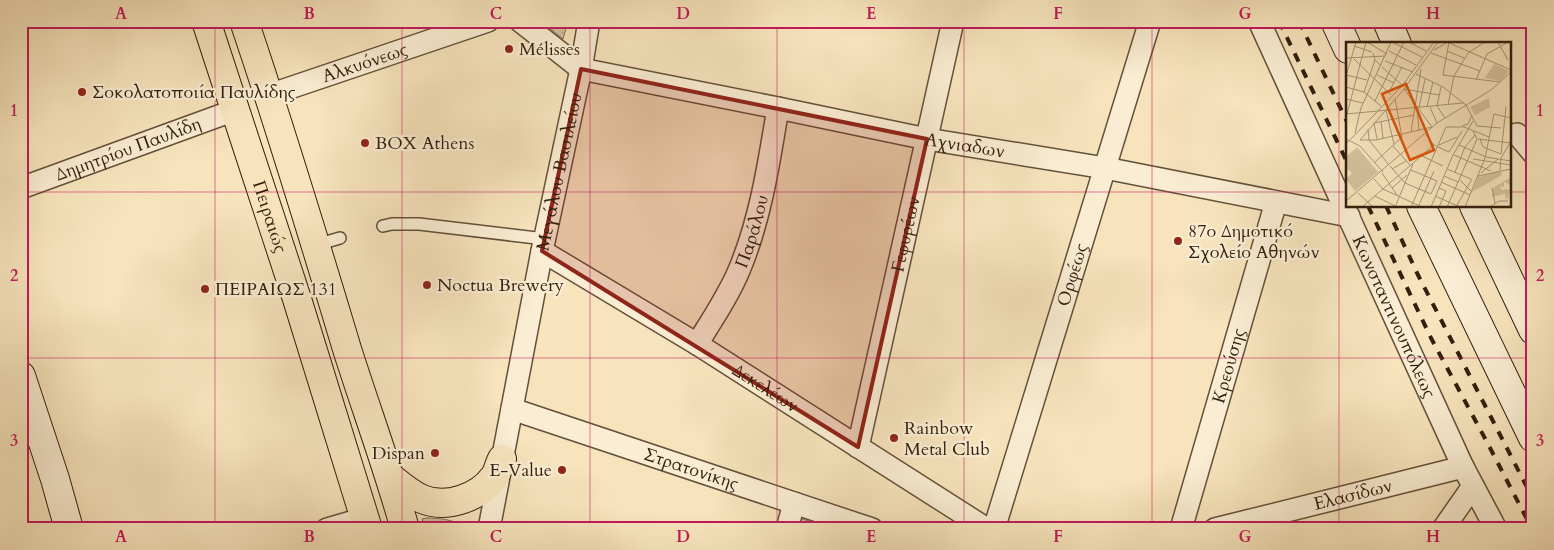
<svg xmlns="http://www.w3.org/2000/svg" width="1554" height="550" font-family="Cardo,serif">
  <defs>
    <pattern id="green-dots" width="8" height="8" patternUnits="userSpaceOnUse" patternTransform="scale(1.25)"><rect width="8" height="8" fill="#d6c29e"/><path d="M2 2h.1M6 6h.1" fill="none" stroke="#b8a687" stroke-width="1.8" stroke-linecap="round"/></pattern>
  </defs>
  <rect width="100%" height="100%" fill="#f7e4bc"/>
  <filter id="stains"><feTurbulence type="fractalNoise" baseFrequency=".004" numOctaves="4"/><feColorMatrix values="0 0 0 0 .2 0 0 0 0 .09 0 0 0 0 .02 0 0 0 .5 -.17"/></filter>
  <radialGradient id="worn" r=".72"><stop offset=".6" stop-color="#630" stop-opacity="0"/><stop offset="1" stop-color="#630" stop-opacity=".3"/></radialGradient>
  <!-- green -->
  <g fill="url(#green-dots)" stroke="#847056">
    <path d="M 541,21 L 568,21 L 563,39 Z"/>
    <path d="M 781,512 L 833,529 L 777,529 Z"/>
    <path d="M 426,518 C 441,518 456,520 468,529 L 425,529 L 422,519 Z"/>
  </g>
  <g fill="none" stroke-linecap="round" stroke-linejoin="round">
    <!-- lane casing -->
    <g stroke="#645039" stroke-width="14">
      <g id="lane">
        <path d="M 383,226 L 392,224 L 419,224 L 545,239"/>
        <path d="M 316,245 L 340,238"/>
      </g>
    </g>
    <!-- street casing -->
    <g stroke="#645039" stroke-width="24">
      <g id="street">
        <path id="s1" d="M 520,21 L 581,69 L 778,108 L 927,139 L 1105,168 L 1349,216"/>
        <path id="s2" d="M 1259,21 L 1463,467 L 1496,529"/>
        <path id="s3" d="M 269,95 L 488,21"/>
        <path d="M 1517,134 L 1533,153"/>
        <path id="s4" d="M 21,188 L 235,110"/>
        <path id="s5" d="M 542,251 L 697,344 L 987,529"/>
        <path id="s6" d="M 697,344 C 712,320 729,295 740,268 C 761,217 769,162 778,108"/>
        <path id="s7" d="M 512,409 L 872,529"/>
        <path id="s8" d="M 858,447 L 953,21"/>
        <path d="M 327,529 L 365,518"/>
        <path id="s9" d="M 489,529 L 542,251 L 581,69 L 589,21"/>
        <path d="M 787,529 L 794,503"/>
        <path id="s10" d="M 994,529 L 1150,21"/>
        <path id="s11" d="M 1181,529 L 1276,202"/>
        <path id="s12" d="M 1215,529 L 1463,467"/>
        <path d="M 1443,529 L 1473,486"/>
      </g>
    </g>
    <!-- secondary casing -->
    <g stroke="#331e0d" stroke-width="30">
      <g id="secondary">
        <path d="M 1335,21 L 1348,49"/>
        <path d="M 1387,21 L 1397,44"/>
        <path d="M 1421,206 L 1533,438"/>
        <path d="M 1474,206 L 1533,330"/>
        <path d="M 21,376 L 55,479 L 69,529"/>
      </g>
    </g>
    <!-- primary casing -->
    <g stroke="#331e0d" stroke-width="30">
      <g id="primary">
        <path id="s13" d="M 206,21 L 297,299 L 368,529"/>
        <path d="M 244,21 C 281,130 314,239 347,349 C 366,409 388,468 405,529"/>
        <path d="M 390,477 C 400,485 410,494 422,499 C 446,509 479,498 494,477 C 498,472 499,464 502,459"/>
      </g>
    </g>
    <!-- lane -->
    <use href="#lane" stroke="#faedd3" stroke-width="11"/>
    <!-- street -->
    <use href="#street" stroke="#faedd3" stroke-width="21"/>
    <!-- secondary -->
    <use href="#secondary" stroke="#faedd3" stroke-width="28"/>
    <!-- primary -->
    <use href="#primary" stroke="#f7e4bc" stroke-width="28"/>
    <!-- rail -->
    <g stroke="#331e0d" stroke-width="4" stroke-dasharray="9 9" stroke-linecap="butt">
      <path d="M 1279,21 L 1348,164"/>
      <path d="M 1299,21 L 1348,124"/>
      <path d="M 1368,206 L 1431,338 L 1488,444 L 1532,529"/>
      <path d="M 1386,206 L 1418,275 L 1533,499"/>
    </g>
  </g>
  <!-- marked area -->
  <path fill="#8f2418" fill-opacity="0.2" stroke="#8f2418" stroke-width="4" stroke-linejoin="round" d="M 581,69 L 927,139 L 858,447 L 542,251 Z"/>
  <!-- grid -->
  <path fill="none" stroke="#c2185b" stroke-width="1" stroke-opacity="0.55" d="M 215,21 L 215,529M 402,21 L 402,529M 590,21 L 590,529M 777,21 L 777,529M 964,21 L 964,529M 1152,21 L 1152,529M 1339,21 L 1339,529M 21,192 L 1348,192M 1510,192 L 1533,192M 21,358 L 1533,358"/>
  <!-- markers -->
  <g fill="#8f2418" stroke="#faedd3" stroke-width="2">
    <circle cx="509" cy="49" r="5"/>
    <circle cx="82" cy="92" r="5"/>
    <circle cx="365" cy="143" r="5"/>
    <circle cx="1178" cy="241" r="5"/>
    <circle cx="427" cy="285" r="5"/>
    <circle cx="205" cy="289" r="5"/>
    <circle cx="894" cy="438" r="5"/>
    <circle cx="435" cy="453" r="5"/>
    <circle cx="562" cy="470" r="5"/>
  </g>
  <g text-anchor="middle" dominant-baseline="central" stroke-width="4.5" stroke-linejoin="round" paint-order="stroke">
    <!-- poi labels -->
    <g font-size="18" fill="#331e0d" stroke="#faedd3" text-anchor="start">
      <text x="519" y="49">Mélisses</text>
      <text x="92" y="92">Σοκολατοποιία Παυλίδης</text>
      <text x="375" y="143">BOX Athens</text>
      <text x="1188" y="231">87ο Δημοτικό<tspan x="1188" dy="21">Σχολείο Αθηνών</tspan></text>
      <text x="437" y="285">Noctua Brewery</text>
      <text x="215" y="289">ΠΕΙΡΑΙΩΣ 131</text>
      <text x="904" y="428">Rainbow<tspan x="904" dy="21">Metal Club</tspan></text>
      <text x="425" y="453" text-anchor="end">Dispan</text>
      <text x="552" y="470" text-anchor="end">E-Value</text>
    </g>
    <!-- street labels -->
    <g font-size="18" fill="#331e0d" stroke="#faedd3">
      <text stroke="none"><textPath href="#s3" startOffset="101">Αλκυόνεως</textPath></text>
      <text stroke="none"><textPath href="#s1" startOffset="469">Αχνιαδων</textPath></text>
      <text stroke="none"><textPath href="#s4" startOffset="114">Δημητρίου Παυλίδη</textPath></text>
      <text stroke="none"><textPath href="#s9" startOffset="364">Μεγάλου Βασιλείου</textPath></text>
      <text stroke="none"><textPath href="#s13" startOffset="206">Πειραιώς</textPath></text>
      <text stroke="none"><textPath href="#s6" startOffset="126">Παράλου</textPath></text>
      <text stroke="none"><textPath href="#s8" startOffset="218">Γεφυρέων</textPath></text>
      <text stroke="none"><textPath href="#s10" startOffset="266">Ορφέως</textPath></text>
      <text stroke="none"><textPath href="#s2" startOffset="325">Κωνσταντινουπόλεως</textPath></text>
      <text stroke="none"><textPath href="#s11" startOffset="170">Κρεούσης</textPath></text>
      <text stroke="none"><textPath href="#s5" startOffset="262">Δεκελέων</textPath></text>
      <text stroke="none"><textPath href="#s7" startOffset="189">Στρατονίκης</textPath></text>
      <text stroke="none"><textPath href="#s12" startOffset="142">Ελασίδων</textPath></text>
    </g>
  </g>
  <!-- overview -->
  <g transform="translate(1346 42)">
    <rect width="165" height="165" fill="#f7e4bc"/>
    <path d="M 148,22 L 163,29 L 154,39 L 139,36 ZM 143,56 L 144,65 L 129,73 L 124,65 ZM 165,135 L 164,143 L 158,140 L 158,145 L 154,144 L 156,148 L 164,147 L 162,150 L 165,146 L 162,156 L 160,157 L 159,152 L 146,155 L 147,146 Z" fill="#d6c29e"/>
    <path d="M 155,129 L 156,133 L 126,150 L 132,135 Z" fill="#d6c29e"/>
    <path d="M 11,105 L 32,130 L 9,149 L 0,137 L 6,131 L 0,126 L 0,115 Z" fill="#d6c29e"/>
    <path fill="none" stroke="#a99576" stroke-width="1" d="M 21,0 L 41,12M 46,0 L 76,15M 63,0 L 80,9M 101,0 L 165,28M 103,0 L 97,33 L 154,40M 152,0 L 162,18M 8,4 L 26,10M 88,8 L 102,0M 43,9 L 70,23M 101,9 L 118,16M 27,11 L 29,18 L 35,24M 85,11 L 134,29M 0,16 L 39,14M 8,17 L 45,53M 39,19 L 67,30M 36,25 L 55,42M 70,32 L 97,45 L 120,63 L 131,84M 0,33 L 21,38M 31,33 L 48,41M 0,34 L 10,0M 130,38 L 141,12 L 162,0M 0,45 L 18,50 L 35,64M 95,45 L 91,64 L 99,76M 58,47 L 86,85 L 30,98 L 14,98 L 58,47 L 92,0M 58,47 L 93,53M 18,50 L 29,18M 43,50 L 56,25M 0,57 L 17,61M 29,59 L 58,0M 102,63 L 108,34 L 122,11 L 139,0M 81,65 L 87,40M 84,65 L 91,81M 71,66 L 73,89M 73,66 L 79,37M 40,68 L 48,102M 0,72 L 117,61M 1,72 L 20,0M 35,79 L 37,96M 28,81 L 68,73M 28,81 L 31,97M 116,84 L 122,82 L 126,73M 131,84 L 155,86M 100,85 L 118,85 L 143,95M 22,87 L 23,98 L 43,123M 65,90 L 75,27M 9,91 L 15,66 L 45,0M 80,93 L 88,103 L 103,110 L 116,89M 0,97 L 14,104 L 37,130M 132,97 L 165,101M 134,97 L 137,105 L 155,112 L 160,65M 0,102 L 56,44 L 88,0M 93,103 L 111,95M 113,103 L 140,115 L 165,119M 47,104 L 64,123M 108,113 L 145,129M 76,114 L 97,124M 127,117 L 165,123M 29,120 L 56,95 L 49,57M 44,124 L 59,141 L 85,152 L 91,139 L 65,128M 46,127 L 60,119M 101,127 L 125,137M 154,128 L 155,116 L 164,101M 109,130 L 119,105 L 129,93M 36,131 L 51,153M 135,131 L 152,117M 98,134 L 112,140M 132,134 L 165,127M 28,137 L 37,147 L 76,165M 114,138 L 125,149M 95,140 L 124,153M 46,146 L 61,133M 93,146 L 100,149 L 93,165M 146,146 L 149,161M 12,151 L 27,165M 29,154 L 51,165M 89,154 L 114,165M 0,159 L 91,81 L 145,48 L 165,30M 73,163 L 88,129M 16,165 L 88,103M 49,165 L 67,122M 65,165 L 100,85M 85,165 L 107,113 L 127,79M 101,165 L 131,97 L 127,89M 110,165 L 126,137M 119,165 L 139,116 L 148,72 L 165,76M 144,165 L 153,159 L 162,159"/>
    <path fill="#df560c" fill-opacity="0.15" stroke="#df560c" stroke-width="2.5" d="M 60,42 L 88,108 L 64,118 L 36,52 Z"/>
    <rect width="165" height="165" fill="none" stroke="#331e0d" stroke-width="2.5"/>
  </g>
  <!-- margin -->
  <rect width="1554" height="550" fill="none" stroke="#f7e4bc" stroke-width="55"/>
  <rect x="28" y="28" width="1498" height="494" fill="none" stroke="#c2185b" stroke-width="2"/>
  <g font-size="16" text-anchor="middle" font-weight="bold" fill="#c2185b">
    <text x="121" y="19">A</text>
    <text x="309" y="19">B</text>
    <text x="496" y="19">C</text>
    <text x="683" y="19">D</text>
    <text x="871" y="19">E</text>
    <text x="1058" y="19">F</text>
    <text x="1245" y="19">G</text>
    <text x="1433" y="19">H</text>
    <text x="14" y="116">1</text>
    <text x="1540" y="116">1</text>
    <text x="14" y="281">2</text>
    <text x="1540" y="281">2</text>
    <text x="14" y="446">3</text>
    <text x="1540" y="446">3</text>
    <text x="121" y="542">A</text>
    <text x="309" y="542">B</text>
    <text x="496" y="542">C</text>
    <text x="683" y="542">D</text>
    <text x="871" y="542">E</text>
    <text x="1058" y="542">F</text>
    <text x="1245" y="542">G</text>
    <text x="1433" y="542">H</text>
  </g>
  <rect width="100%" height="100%" filter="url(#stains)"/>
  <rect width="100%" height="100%" fill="url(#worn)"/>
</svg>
